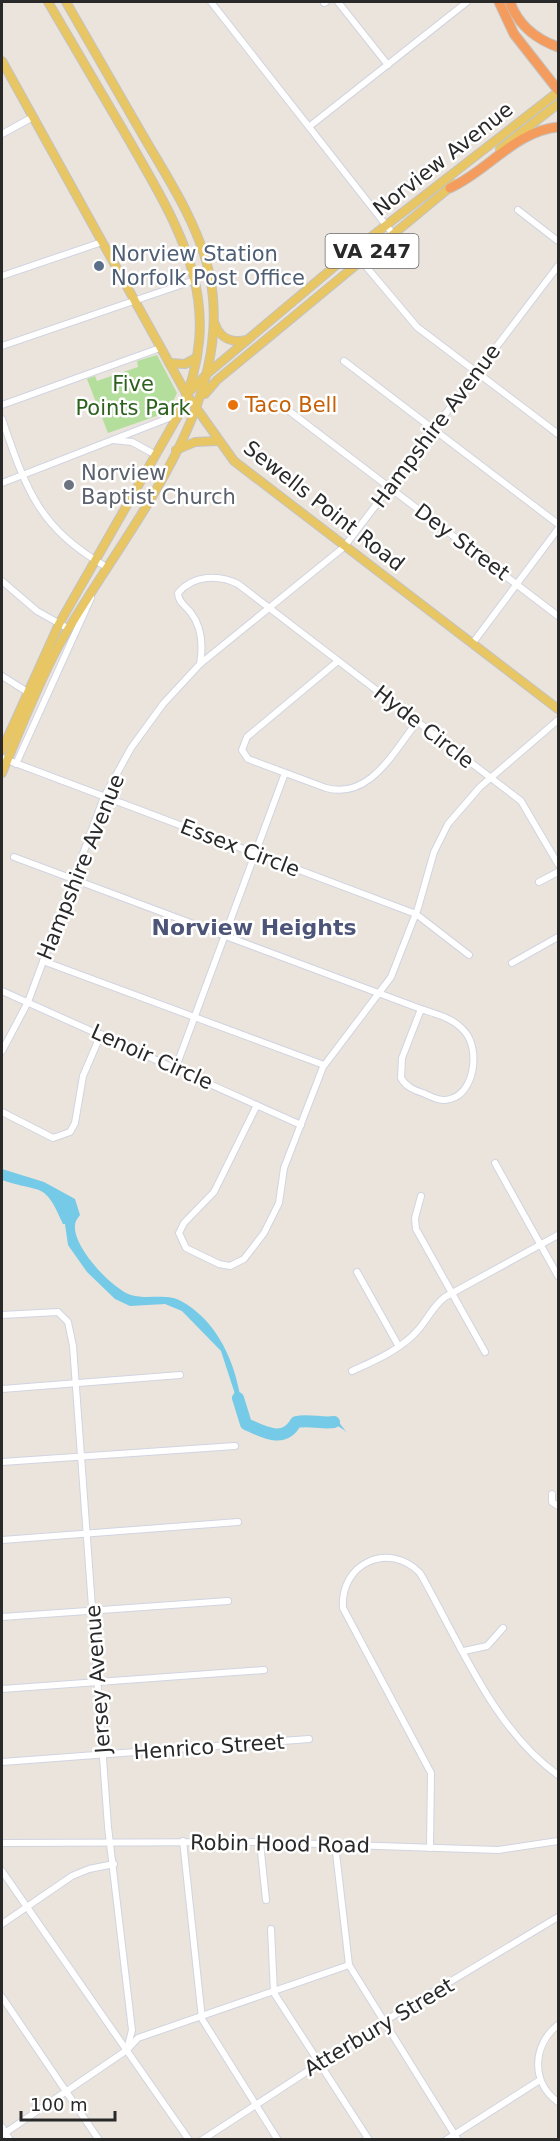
<svg xmlns="http://www.w3.org/2000/svg" width="560" height="2141" font-family="'DejaVu Sans',sans-serif">
  <rect width="100%" height="100%" fill="#eae4dc"/>
  <!-- green -->
  <path fill="#b3de9b" d="M 157,355 L 177,393 L 168,412 L 108,433 L 87,379 L 95,376 L 97,381 L 138,367 L 137,361 Z"/>
  <!-- water -->
  <path fill="#74cae7" d="M 2,1169 L 44,1182 L 75,1199 L 80,1215 C 78,1218 75,1221 75,1226 C 73,1247 112,1289 131,1295 C 147,1300 166,1293 181,1301 C 214,1319 232,1355 239,1390 C 243,1405 242,1415 251,1429 L 289,1434 L 295,1431 L 298,1420 L 308,1417 L 338,1421 L 347,1433 C 337,1422 315,1418 301,1423 L 293,1435 L 289,1436 L 252,1431 L 241,1426 L 234,1391 L 221,1351 L 182,1311 L 165,1304 L 130,1306 L 115,1299 L 87,1272 L 68,1245 L 65,1224 L 63,1224 C 44,1180 42,1194 2,1180 Z"/>
  <g fill="none" stroke-linecap="round" stroke-linejoin="round">
    <!-- river -->
    <path stroke="#74cae7" stroke-width="12" d="M 238,1398 L 246,1424 C 264,1432 284,1444 296,1422 C 310,1419 321,1424 334,1422"/>
    <!-- minor casing -->
    <g stroke="#d1d4e1" stroke-width="8">
      <g id="minor">
        <path d="M 211,2 L 393,234"/>
        <path d="M 338,2 L 388,65"/>
        <path d="M 324,3 L 326,2"/>
        <path d="M 310,126 L 467,2"/>
        <path d="M 2,134 L 33,117"/>
        <path d="M 518,210 L 558,241"/>
        <path d="M 353,251 L 417,327 L 558,434"/>
        <path d="M 2,276 L 102,242"/>
        <path d="M 2,346 L 195,280"/>
        <path d="M 344,361 L 558,524"/>
        <path d="M 280,404 L 558,616"/>
        <path d="M 2,405 L 160,348"/>
        <path d="M 2,419 C 27,492 39,528 108,568"/>
        <path d="M 113,440 L 132,442 L 156,455"/>
        <path d="M 2,483 L 179,414"/>
        <path d="M 2,581 L 37,611 L 69,629"/>
        <path d="M 472,644 L 558,529"/>
        <path d="M 338,661 L 247,737 L 242,750 L 248,759 L 326,788 C 371,800 394,750 418,721"/>
        <path d="M 200,664 C 203,646 202,627 191,613 C 186,606 178,602 178,593 C 193,575 219,574 238,584 L 521,801 L 558,864"/>
        <path d="M 2,676 L 29,693"/>
        <path d="M 2,758 L 416,914 L 469,955"/>
        <path d="M 16,764 L 91,598"/>
        <path d="M 14,857 L 421,1009"/>
        <path d="M 539,882 L 558,872"/>
        <path d="M 43,961 L 324,1065"/>
        <path d="M 512,963 L 558,937"/>
        <path d="M 2,991 L 301,1125"/>
        <path d="M 421,1009 C 436,1014 454,1018 465,1032 C 480,1049 475,1093 450,1099 C 441,1102 432,1097 423,1093 C 414,1090 406,1087 401,1078 L 402,1058 Z"/>
        <path d="M 2,1051 L 28,1002 L 104,797 L 131,748 L 163,704 L 200,664 L 344,547 L 558,266"/>
        <path d="M 176,1067 L 285,773"/>
        <path d="M 257,1105 L 214,1192 L 184,1223 L 179,1233 L 186,1248 L 219,1264 L 230,1266 L 244,1259 L 264,1233 L 279,1203 L 284,1168 L 323,1067 L 391,977 L 418,908 L 434,852 L 448,824 L 480,787 L 558,720"/>
        <path d="M 2,1112 L 53,1138 L 70,1132 L 75,1123 L 83,1076 L 101,1034"/>
        <path d="M 495,1163 L 558,1276"/>
        <path d="M 421,1196 L 415,1218 L 416,1229 L 485,1352"/>
        <path d="M 357,1272 L 398,1345"/>
        <path d="M 2,1315 L 58,1312 L 68,1322 L 73,1346 L 108,1827 L 132,2030 L 127,2050"/>
        <path d="M 352,1371 C 374,1361 402,1349 418,1330 C 428,1319 432,1307 445,1297 L 558,1235"/>
        <path d="M 2,1389 L 180,1375"/>
        <path d="M 2,1462 L 235,1446"/>
        <path d="M 552,1494 L 552,1502 L 558,1506"/>
        <path d="M 2,1540 L 238,1522"/>
        <path d="M 2,1617 L 228,1601"/>
        <path d="M 464,1651 L 487,1646 L 503,1628"/>
        <path d="M 2,1689 L 264,1670"/>
        <path d="M 2,1762 L 309,1739"/>
        <path d="M 183,1841 L 202,2019 L 278,2140"/>
        <path d="M 260,1842 L 266,1900"/>
        <path d="M 2,1843 L 260,1842 L 498,1850 L 558,1841"/>
        <path d="M 335,1844 L 349,1965 L 458,2140"/>
        <path d="M 430,1848 L 431,1773 L 343,1608 C 340,1563 389,1541 420,1573 C 459,1641 494,1730 558,1775"/>
        <path d="M 2,1871 L 189,2140"/>
        <path d="M 2,1924 L 72,1876 L 89,1869 L 114,1864"/>
        <path d="M 271,1929 L 274,1993 L 369,2140"/>
        <path d="M 2,1997 L 99,2140"/>
        <path d="M 558,2025 C 532,2045 531,2083 558,2102"/>
        <path d="M 2,2127 L 10,2140"/>
        <path d="M 2,2135 L 127,2050 L 138,2038 L 349,1965"/>
        <path d="M 202,2140 L 383,2022 L 558,1917"/>
        <path d="M 446,2140 L 540,2080"/>
      </g>
    </g>
    <!-- major casing -->
    <g stroke="#c3c3c3" stroke-width="10">
      <g id="major">
        <path d="M 2,61 L 187,395 L 234,461 L 558,709"/>
        <path d="M 500,149 L 558,104"/>
        <path d="M 215,324 C 220,339 233,343 247,340"/>
        <path d="M 169,363 L 185,364 L 196,358"/>
        <path d="M 189,392 L 208,373 L 353,251 L 558,92"/>
        <path d="M 205,394 L 217,380 L 454,184"/>
        <path d="M 176,450 L 195,442 L 217,441"/>
        <path d="M 2,750 L 59,624 L 179,414 C 228,306 182,232 129,140 C 102,94 75,48 48,2"/>
        <path d="M 2,773 C 20,730 37,686 59,645 C 121,534 242,404 208,268 C 196,221 169,180 145,139 C 118,93 92,47 66,2"/>
      </g>
    </g>
    <!-- highway casing -->
    <g stroke="#c3c3c3" stroke-width="11">
      <g id="highway">
        <path d="M 499,2 L 514,34 L 558,90"/>
        <path d="M 510,2 C 518,25 536,39 558,47"/>
        <path d="M 450,188 C 488,171 515,131 558,127"/>
      </g>
    </g>
    <!-- minor -->
    <use href="#minor" stroke="#fff" stroke-width="6"/>
    <!-- major -->
    <use href="#major" stroke="#e8c663" stroke-width="8"/>
    <!-- highway -->
    <use href="#highway" stroke="#f49c5d" stroke-width="9"/>
  </g>
  <!-- markers -->
  <circle fill="#5c6f8a" stroke="#fff" stroke-width="2" cx="99" cy="266" r="6"/>
  <circle fill="#e8710a" stroke="#fff" stroke-width="2" cx="233" cy="405" r="6"/>
  <circle fill="#6b7280" stroke="#fff" stroke-width="2" cx="69" cy="485" r="6"/>
  <g text-anchor="middle" dominant-baseline="central" stroke-width="5" stroke-linejoin="round" paint-order="stroke">
    <!-- shield labels -->
    <rect fill="#fff" stroke="#696969" stroke-width="1.5" x="325.5" y="234" width="93" height="34" rx="4.5"/>
    <g font-size="20" font-weight="bold" fill="#292929">
      <text x="372" y="251">VA 247</text>
    </g>
    <!-- street labels -->
    <g font-size="21" fill="#292929" stroke="#fff">
      <text transform="translate(443 159) rotate(-38)">Norview Avenue</text>
      <text transform="translate(436 426) rotate(-53)">Hampshire Avenue</text>
      <text transform="translate(324 506) rotate(38)">Sewells Point Road</text>
      <text transform="translate(462 542) rotate(37)">Dey Street</text>
      <text transform="translate(424 727) rotate(38)">Hyde Circle</text>
      <text transform="translate(240 848) rotate(21)">Essex Circle</text>
      <text transform="translate(81 867) rotate(-68)">Hampshire Avenue</text>
      <text transform="translate(152 1057) rotate(24)">Lenoir Circle</text>
      <text transform="translate(98 1679) rotate(-94)">Jersey Avenue</text>
      <text transform="translate(209 1747) rotate(-4)">Henrico Street</text>
      <text transform="translate(280 1844) rotate(1)">Robin Hood Road</text>
      <text transform="translate(379 2027) rotate(-31)">Atterbury Street</text>
    </g>
    <!-- service labels -->
    <g font-size="21" fill="#4e5e75" stroke="#fff" text-anchor="start">
      <text x="111" y="254">Norview Station<tspan x="111" dy="24">Norfolk Post Office</tspan></text>
    </g>
    <!-- park labels -->
    <g font-size="21" fill="#2d611e" stroke="#fff">
      <text x="133" y="384">Five<tspan x="133" dy="24">Points Park</tspan></text>
    </g>
    <!-- food labels -->
    <g font-size="21" fill="#c56008" stroke="#fff" text-anchor="start">
      <text x="245" y="405">Taco Bell</text>
    </g>
    <!-- worship labels -->
    <g font-size="21" fill="#5b616d" stroke="#fff" text-anchor="start">
      <text x="81" y="473">Norview<tspan x="81" dy="24">Baptist Church</tspan></text>
    </g>
    <!-- neighbourhood labels -->
    <g font-size="22" font-weight="bold" fill="#4c5577" stroke="#fff">
      <text x="254" y="927">Norview Heights</text>
    </g>
  </g>
  <!-- border -->
  <rect width="560" height="2141" fill="none" stroke="#292929" stroke-width="6"/>
  <!-- scale -->
  <path d="M21 2111v9h94v-9" fill="none" stroke="#292929" stroke-width="3"/>
  <text x="30" y="2111" font-size="18" fill="#292929" stroke="#ffffff" stroke-width="4.5" paint-order="stroke">100 m</text>
</svg>
